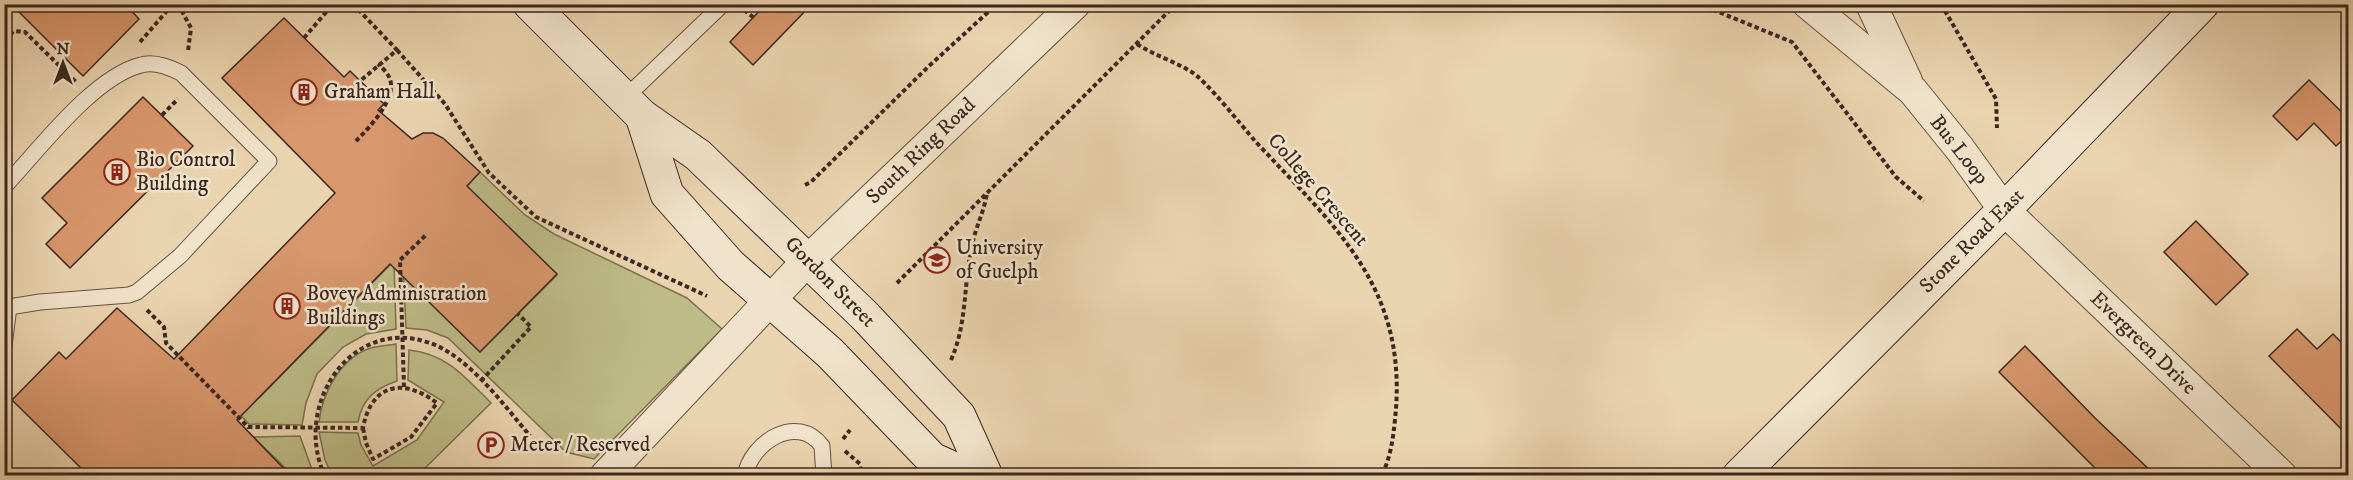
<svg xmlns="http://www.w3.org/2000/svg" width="2353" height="480" font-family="'IM FELL DW Pica',serif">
  <rect width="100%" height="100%" fill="#ead4af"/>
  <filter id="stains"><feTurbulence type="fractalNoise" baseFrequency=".00333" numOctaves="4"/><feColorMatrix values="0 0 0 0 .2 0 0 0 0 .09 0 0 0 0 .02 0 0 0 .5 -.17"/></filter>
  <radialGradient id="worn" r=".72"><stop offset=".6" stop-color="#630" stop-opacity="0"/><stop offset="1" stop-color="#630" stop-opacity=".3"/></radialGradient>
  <!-- green -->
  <g fill="#bdbb86" stroke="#7c7152" stroke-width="1.5">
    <path d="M 480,172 L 525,215 L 554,234 L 687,298 L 722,329 L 594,459 L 566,452 L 448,338 L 427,330 L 406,328 L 403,264 L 443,251 L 411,284 L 480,352 L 557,275 L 437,219 Z"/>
    <path d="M 394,261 L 396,329 L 366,334 L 343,347 L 317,374 L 306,403 L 302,425 L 249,424 L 215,390 L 259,398 Z"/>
    <path d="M 396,344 L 397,381 C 376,388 362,399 358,422 L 319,422 C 322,395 339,360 368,349 C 376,345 388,346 396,344 Z"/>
    <path d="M 409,350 C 447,354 465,377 491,403 L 418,475 L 332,475 L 325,460 L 319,432 L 358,433 L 361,445 L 373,466 L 417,440 L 444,402 L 408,380 Z"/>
    <path d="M 300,436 L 314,475 L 293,475 L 253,437 Z"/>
  </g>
  <!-- building -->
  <g fill="#d8976c" stroke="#3b271f" stroke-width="1.5">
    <path d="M 11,4 L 125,4 L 139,19 L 83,76 Z"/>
    <path d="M 766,4 L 812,4 L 753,65 L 730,42 Z"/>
    <path d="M 284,18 L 344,77 L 350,71 L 384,104 L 378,110 L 412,139 L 423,133 L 433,133 L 443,138 L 480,172 L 467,186 L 557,274 L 480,352 L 390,264 L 237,420 L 291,476 L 89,476 L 12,400 L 59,352 L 66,359 L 117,308 L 174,359 L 335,193 L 222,78 Z"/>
    <path d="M 2309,80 L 2349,119 L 2349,134 L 2336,146 L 2314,123 L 2297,140 L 2273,116 Z"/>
    <path d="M 143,97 L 193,146 L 70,268 L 46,244 L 67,223 L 42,198 Z"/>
    <path d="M 2196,221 L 2248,274 L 2216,305 L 2164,252 Z"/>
    <path d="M 2297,329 L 2317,349 L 2333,334 L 2349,350 L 2349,437 L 2269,356 Z"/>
    <path d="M 2025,346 L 2095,418 L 2156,476 L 2103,476 L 1999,372 Z"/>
  </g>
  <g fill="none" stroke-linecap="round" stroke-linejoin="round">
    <!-- lane casing -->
    <g stroke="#675243" stroke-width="17">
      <g id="lane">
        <path d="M 625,98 L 723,4"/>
        <path d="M 4,187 C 39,150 93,77 141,65 C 154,61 169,67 181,73 L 269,161 L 180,256 L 137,292 L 129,295 L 40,302 L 9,307"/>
        <path d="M 4,302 L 9,307 L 4,346"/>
        <path d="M 745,476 C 751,442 797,413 822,446 L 824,476"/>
      </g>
    </g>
    <!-- street casing -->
    <g stroke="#675243" stroke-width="32">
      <g id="street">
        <path d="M 1808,4 L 1913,91 L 1960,149 L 2004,210 L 2282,476"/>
        <path d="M 1871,4 L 1907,81"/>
        <path d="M 605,476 L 807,261 L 1075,4"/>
      </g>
    </g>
    <!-- secondary casing -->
    <g stroke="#3b271f" stroke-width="35">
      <g id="secondary">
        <path d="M 530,4 L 642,116 L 698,155 L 865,316 L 959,416 L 986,476"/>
        <path d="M 642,116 L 667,194 L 730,265 L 830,353 L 932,459 L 970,476"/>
        <path d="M 1739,476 L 2004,210 L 2202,4"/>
      </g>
    </g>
    <!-- path -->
    <g stroke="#3b271f" stroke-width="4" stroke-dasharray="4.5 3" stroke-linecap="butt">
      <path d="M 178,4 L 191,28 L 188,51"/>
      <path d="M 353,4 L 397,50 L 360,81"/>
      <path d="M 1699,4 L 1792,42 L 1896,177 L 1924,201"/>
      <path d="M 1941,4 L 1996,99 L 1997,128"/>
      <path d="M 744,10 L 753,17"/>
      <path d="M 304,38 L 333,4"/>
      <path d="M 4,39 L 14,31 L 25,32 L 76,82"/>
      <path d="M 140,42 L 173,4"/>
      <path d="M 1137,44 C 1154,55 1173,61 1190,71 C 1205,79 1241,125 1255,141 C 1333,225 1405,284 1396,409 C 1394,430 1392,457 1381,476"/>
      <path d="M 397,50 L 445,104 L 489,173 L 536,217 L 707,296"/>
      <path d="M 162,115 L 178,99"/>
      <path d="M 356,141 C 369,128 401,95 388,75 C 386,71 381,67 378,64"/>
      <path d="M 805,185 L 811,182 L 929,66 L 997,4"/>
      <path d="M 897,283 L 1176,4"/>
      <path d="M 147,310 L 164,327 L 166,343 L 248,427 L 363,428 C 371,384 403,377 437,403 L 411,437 L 373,459 L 366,443 L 363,428"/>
      <path d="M 951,360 C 968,322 963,281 973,241 C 977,224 985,209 987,192"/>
      <path d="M 481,381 L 531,327 L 518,314"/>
      <path d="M 404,387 L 400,260 L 426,235"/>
      <path d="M 843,439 L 850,430"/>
      <path d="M 845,451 L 860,464 L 862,476"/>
      <path d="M 325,476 C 292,407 350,315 430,343 C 468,356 504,405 530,436"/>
    </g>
    <!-- lane -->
    <use href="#lane" stroke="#f1e3cb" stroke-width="15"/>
    <!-- street -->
    <use href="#street" stroke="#f1e3cb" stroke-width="30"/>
    <!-- secondary -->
    <use href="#secondary" stroke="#f1e3cb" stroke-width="33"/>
  </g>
  <!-- icons -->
  <defs>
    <g id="building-ring" transform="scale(1.35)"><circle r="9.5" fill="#f1e3cb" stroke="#8f2418" stroke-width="1.5"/><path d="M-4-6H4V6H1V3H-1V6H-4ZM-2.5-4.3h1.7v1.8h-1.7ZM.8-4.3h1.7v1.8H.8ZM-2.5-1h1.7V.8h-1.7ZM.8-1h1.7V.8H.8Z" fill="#8f2418"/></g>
    <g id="university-ring" transform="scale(1.35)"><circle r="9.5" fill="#f1e3cb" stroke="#8f2418" stroke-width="1.5"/><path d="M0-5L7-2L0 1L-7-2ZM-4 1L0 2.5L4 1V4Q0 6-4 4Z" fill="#8f2418"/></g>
    <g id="parking-ring" transform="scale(1.35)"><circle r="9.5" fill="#f1e3cb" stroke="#8f2418" stroke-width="1.5"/><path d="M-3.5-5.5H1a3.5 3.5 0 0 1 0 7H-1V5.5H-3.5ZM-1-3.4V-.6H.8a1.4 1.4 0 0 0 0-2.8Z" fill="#8f2418"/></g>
  </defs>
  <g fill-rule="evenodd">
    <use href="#building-ring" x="304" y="92"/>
    <use href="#building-ring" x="117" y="172"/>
    <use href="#university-ring" x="937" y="260"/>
    <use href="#building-ring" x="287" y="306"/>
    <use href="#parking-ring" x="491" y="445"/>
  </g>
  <g text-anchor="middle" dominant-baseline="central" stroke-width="5" stroke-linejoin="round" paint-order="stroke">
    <!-- poi labels -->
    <g font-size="21" fill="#3b271f" stroke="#f1e3cb" text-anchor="start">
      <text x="324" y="92">Graham Hall</text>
      <text x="136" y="160">Bio Control<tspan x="136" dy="24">Building</tspan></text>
      <text x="956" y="248">University<tspan x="956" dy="24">of Guelph</tspan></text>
      <text x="306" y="294">Bovey Administration<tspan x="306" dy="24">Buildings</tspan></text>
      <text x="510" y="445">Meter / Reserved</text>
    </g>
    <!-- street labels -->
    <g font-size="21" fill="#3b271f" stroke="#f1e3cb">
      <text transform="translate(1959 150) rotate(52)">Bus Loop</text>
      <text transform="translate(921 151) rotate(-44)">South Ring Road</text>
      <text transform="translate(1318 190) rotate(49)">College Crescent</text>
      <text transform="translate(1972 241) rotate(-45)">Stone Road East</text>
      <text transform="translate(830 282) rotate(45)">Gordon Street</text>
      <text transform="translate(2143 343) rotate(44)">Evergreen Drive</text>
    </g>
  </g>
  <!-- margin -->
  <rect width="2353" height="480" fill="none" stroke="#ead4af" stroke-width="24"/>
  <rect x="6" y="6" width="2341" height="468" fill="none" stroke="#3b271f" stroke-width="3"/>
  <rect x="12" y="12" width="2329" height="456" fill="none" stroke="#3b271f" stroke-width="1.5"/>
  <!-- north arrow -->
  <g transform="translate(63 63)" stroke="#f1e3cb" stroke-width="4.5" paint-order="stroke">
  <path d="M0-4.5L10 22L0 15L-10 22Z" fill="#3b271f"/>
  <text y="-9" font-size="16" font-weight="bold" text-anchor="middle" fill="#3b271f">N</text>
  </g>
  <rect width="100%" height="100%" filter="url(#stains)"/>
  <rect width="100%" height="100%" fill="url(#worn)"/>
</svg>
